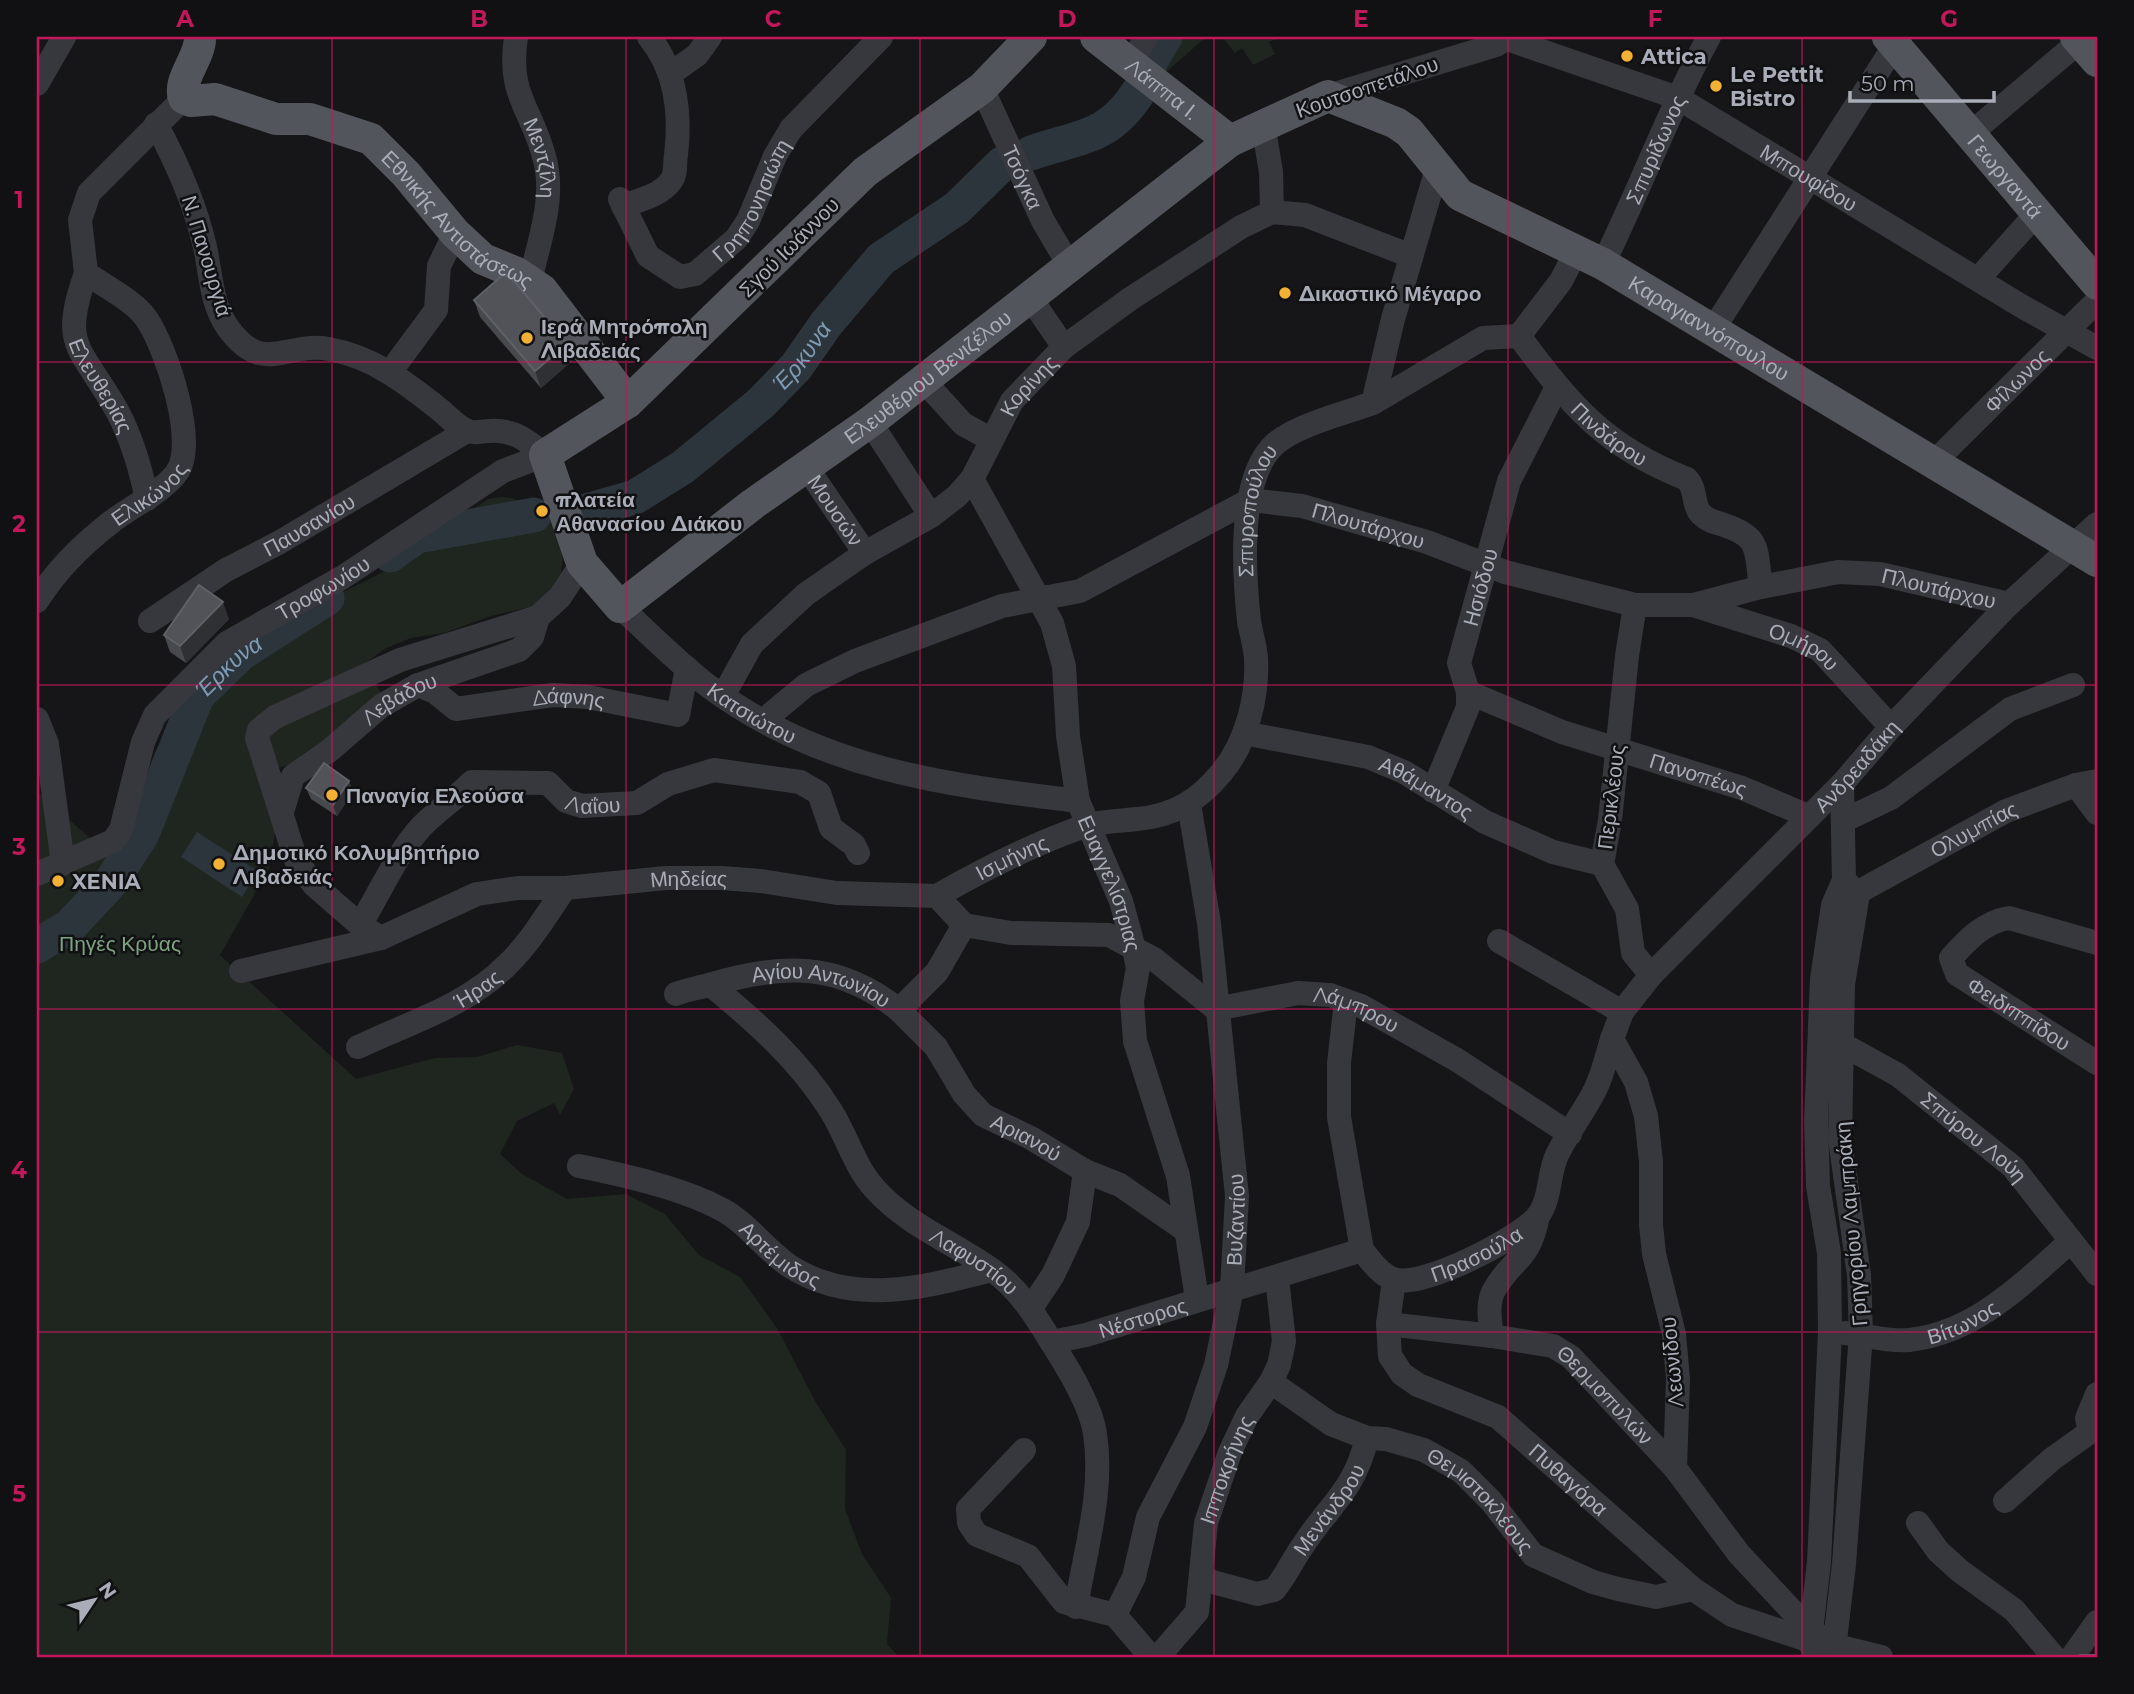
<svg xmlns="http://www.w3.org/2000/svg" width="2134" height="1694" font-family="Montserrat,sans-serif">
  <rect width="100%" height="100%" fill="#161618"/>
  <!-- green -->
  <g fill="#1e261f">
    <path d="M 1176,37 L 1206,37 L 1166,72 L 1159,65 Z"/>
    <path d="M 1222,37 L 1280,37 L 1269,42 L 1275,54 L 1253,65 L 1242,48 L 1235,53 Z"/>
    <path d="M 501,497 L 512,498 L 554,523 L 563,557 L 559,593 L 534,606 L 491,616 L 444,633 L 411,638 L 386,648 L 364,664 L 381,693 L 298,763 L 277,768 L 276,826 L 269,869 L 220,955 L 356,1079 L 435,1058 L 477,1057 L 517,1045 L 562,1053 L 574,1089 L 560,1115 L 554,1103 L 517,1121 L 500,1154 L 522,1174 L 567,1199 L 626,1194 L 665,1214 L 699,1255 L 740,1277 L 777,1328 L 815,1401 L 846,1450 L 845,1509 L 862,1554 L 891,1598 L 887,1644 L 899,1657 L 37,1657 L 37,791 L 110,856 L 126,839 L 153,756 L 174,715 L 229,655 L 254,637 L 389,569 L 488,499 Z"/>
  </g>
  <!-- water -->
  <path fill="#2c353c" d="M 197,832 L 258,871 L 242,897 L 181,857 Z"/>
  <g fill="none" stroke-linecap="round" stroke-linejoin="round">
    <!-- river -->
    <g stroke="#2c353c" stroke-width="35">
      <path d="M 1150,62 L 1165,37"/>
      <path d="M 1031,153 C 1080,136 1109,139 1139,91"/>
      <path id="s1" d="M 579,513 L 635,497 L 683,467 L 761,403 L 796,367 L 826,324 L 881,259 L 957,208 L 1002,164"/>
      <path d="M 390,555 L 417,536 L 534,515"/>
      <path id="s2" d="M 37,946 L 70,926 L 111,882 L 142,834 L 197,696 L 240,654 L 327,598"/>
    </g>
    <!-- minor -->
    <g stroke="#37383d" stroke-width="24">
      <path id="s3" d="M 516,37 C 507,96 532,108 545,160 C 555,200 539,241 530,281"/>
      <path id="s4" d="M 1507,39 L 1678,98 L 2023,307 L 2097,348"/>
      <path d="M 1131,64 L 1146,37"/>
      <path d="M 670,74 L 697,55 L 710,37"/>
      <path d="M 37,84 L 64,37"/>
      <path id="s5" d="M 982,88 L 1043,221 L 1069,265"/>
      <path d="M 1328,96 L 1496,45 L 1508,37"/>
      <path d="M 1263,124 L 1271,172 L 1272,212"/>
      <path d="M 1970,134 L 2080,41"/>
      <path id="s6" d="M 620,199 L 648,256 L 680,277 L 695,274 L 736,239 L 748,221 L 775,156 L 791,129 L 881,37"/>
      <path d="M 623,206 C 639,200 660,196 671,181 C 677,173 674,165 676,155 C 681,114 676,70 649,37"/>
      <path id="s7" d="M 1576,252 L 1561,281 L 1519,336 C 1570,405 1605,447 1687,479 C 1697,490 1692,504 1701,514 C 1707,520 1714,522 1721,524 C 1762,537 1755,548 1761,587"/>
      <path id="s8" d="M 1603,264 C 1640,189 1669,110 1709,37"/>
      <path id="s9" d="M 86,273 C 61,344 78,345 112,402 C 130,431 140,466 147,499"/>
      <path d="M 1979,278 L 2037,213"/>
      <path d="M 1029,296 L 1064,347"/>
      <path d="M 1714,328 L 1900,37"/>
      <path d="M 391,371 L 436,310 L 439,266 L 455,233"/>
      <path d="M 923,380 L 963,424 L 990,439"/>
      <path d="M 1373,403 L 1483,338 L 1519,336"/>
      <path d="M 870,422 L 931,516"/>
      <path id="s10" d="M 1934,462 L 2097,301"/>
      <path id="s11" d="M 807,468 L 865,553"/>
      <path id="s12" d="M 972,479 L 1052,623 L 1064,666 L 1068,736 L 1078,801 L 1121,901 L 1133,945 L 1138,968 L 1132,1001 L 1135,1041 L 1178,1176 L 1197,1299"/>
      <path id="s13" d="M 37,601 C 55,572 83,544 110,523 C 131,506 157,496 175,475 C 200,447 166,347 146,318 C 133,300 104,286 86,273 L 80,220 L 89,193 L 184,98"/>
      <path d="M 1635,605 L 1627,656 L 1610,820 L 1602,864 L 1627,909 L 1633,953 L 1651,975"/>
      <path id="s14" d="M 1693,605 L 1791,636 L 1820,650 L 1891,727"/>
      <path id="s15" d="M 620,607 C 649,633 676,661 707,685 C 818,769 945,785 1078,801"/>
      <path id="s16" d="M 150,621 L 226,570 L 280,542 L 467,431"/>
      <path id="s17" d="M 418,685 L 435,692 L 456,709 L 553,695 L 588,697 L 678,715 L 687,668"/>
      <path id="s18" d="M 1468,692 L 1562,732 L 1742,788 L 1808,816"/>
      <path id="s19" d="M 723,696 L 752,644 L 806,594 L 865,553 L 931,516 L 957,496 L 972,479 L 1012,401 L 1064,347 L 1130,299 L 1241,227 L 1272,212 L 1305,215 L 1411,256"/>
      <path d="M 37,719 L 47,744 L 63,864"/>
      <path id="s20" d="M 764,720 L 806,685 L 855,661 L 1002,606 L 1080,591 L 1250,500 L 1302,506 L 1427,542 L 1505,572 L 1635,605 L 1693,605 L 1761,587 L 1838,572 L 1880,574 L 2009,604"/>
      <path id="s21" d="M 1244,733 L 1368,757 L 1404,772 L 1485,822 L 1553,852 L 1602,864"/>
      <path d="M 2076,785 L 2097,813"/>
      <path id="s22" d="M 1433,791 L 1468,707 L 1468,692 L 1459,663 L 1509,481 L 1557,387"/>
      <path id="s23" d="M 282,812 L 293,776 L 329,751 L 381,706 L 418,685 L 519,650 L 532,637 L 538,617"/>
      <path d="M 1845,820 L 1891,798 L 2010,709 L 2073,685"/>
      <path id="s24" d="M 37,874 L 113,841 L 121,830 L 143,742 L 155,715 L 227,643 L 343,577 L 503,471 L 545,455 C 527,440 513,429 489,431 C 482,431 475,434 468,431 C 458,428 448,416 439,409 C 405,382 373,357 329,349 C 286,341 264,377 228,328 C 211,304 211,274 205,247 C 195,203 177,163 156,124"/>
      <path id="s25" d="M 937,896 C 984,869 1033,844 1085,826 C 1101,821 1120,821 1137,819 C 1174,816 1199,800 1222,772 C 1247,742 1258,696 1256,658 C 1255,646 1251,633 1249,621 C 1244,574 1237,478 1275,444 C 1296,425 1346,413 1373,403 L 1393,319 L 1437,169"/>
      <path id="s26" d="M 1842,901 L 2006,811 L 2076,785 L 2097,781"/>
      <path id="s27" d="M 360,925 C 380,893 396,854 422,826 C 438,810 456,798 472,782 L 548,783 L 566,801 L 582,806 L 637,803 L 668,784 L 714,770 L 800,782 L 819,793 L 831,828 L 854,845 L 858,853"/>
      <path d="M 381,938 L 360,925 L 314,885 L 296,860 L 257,738 L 259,730 L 275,717 L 400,660 L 538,617 L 560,597 L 582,563"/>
      <path d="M 1499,941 L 1622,1012"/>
      <path id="s28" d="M 2097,943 L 2009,918 C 1984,922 1967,940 1951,958 L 1957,974 L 2097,1063"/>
      <path id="s29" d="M 241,971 L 381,938 L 477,894 L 518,888 L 565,888 L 666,878 L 722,878 L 761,881 L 837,893 L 937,896 L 964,925 L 1011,933 L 1109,935 L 1154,959 L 1216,1009 L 1298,993 L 1330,995 L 1361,1006 L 1457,1060 L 1570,1134"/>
      <path id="s30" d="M 711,985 C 756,1022 800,1061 831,1111 C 847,1136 854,1166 875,1189 C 907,1225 953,1242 992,1270 C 1019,1289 1035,1315 1052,1343 C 1067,1367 1091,1405 1095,1434 C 1104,1491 1085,1551 1076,1607"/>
      <path id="s31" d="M 676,994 C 688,989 699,988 712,984 C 784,964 837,961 899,1010 L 937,972 L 964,925"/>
      <path d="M 1346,1001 L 1339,1063 L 1339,1117 L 1362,1250"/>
      <path id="s32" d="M 899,1010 L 936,1047 L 964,1094 L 983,1115 L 1031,1138 L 1085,1171 L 1120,1185 L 1185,1230"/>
      <path id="s33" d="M 1829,1037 L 1898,1075 L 2013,1167 L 2097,1274"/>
      <path id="s34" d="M 358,1047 C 408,1023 467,1006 507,965 C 530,943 547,914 565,888"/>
      <path id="s35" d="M 579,1166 C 620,1174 684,1189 721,1209 C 748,1223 766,1251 791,1267 C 855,1307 925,1287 992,1270"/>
      <path id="s36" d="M 1538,1216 C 1529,1263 1511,1258 1493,1292 C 1487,1305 1490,1323 1492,1336 L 1553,1346 L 1571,1357 L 1675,1468"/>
      <path id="s37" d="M 1394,1280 L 1388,1324 L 1390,1356 L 1402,1374 L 1418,1385 L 1498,1417 L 1693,1589 L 1732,1615 L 1811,1641"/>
      <path d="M 1031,1308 L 1053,1275 L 1078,1222 L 1085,1171"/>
      <path d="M 1388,1324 L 1492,1336"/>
      <path id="s38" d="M 1845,1333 C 1865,1335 1889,1342 1909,1340 C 1976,1333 2023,1283 2071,1241"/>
      <path id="s39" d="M 1052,1342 L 1086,1335 L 1362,1250 C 1371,1261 1380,1274 1393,1279 C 1420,1290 1520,1238 1538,1216 C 1551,1199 1548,1174 1557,1155 C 1568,1132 1584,1112 1595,1090 C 1603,1074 1607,1055 1612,1039"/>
      <path id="s40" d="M 1271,1382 L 1331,1424 L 1367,1438 L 1386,1439 L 1424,1450 L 1461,1471 L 1491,1501 L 1533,1555 L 1593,1582 L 1618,1589 L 1656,1597 L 1693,1589"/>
      <path d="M 2090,1431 L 2087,1418 L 2097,1394"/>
      <path d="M 1024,1450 L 968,1509 L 969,1523 L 977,1535 L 1028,1556 L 1064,1602 L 1115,1615 L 1151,1657"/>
      <path d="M 2005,1501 L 2052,1459 L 2097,1427"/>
      <path d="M 1918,1523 L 1938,1551 L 1960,1571 L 2014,1610 L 2054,1657"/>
      <path id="s41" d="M 1202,1579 L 1257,1594 L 1274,1590 C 1286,1576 1293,1559 1304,1544 C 1331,1503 1354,1491 1367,1438"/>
      <path id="s42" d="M 1115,1615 L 1134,1577 L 1148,1517 L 1195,1427 L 1216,1365 L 1232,1289 L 1237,1196 L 1209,923 L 1189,804"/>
      <path id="s43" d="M 1158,1657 L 1197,1612 L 1206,1523 L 1230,1452 L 1247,1416 L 1271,1382 L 1279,1365 L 1284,1341 L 1277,1278"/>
      <path d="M 1819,1657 L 1812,1647 L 1811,1631 L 1819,1562 L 1830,1332 L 1829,1253 L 1818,1186 L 1816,1122 L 1822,979 L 1833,905 L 1844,880 L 1842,784"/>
      <path d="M 1833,1657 L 1844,1564 L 1861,1334 L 1859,1275 L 1840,1139 L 1843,984 L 1858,894 L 1844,880"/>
      <path id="s44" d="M 1881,1657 L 1836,1646 L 1811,1631 L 1739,1554 L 1675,1468 L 1678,1379 L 1674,1334 L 1654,1254 L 1651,1225 L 1651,1162 L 1646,1116 L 1636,1082 L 1612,1039 L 1622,1012 L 1651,975 L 1842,784 L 1891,727 L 2009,604 L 2097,524"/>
      <path d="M 2072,1657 L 2097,1622"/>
    </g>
    <!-- major -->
    <g stroke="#53555c" stroke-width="32">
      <path id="s45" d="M 200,37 C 201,57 177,80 184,98 L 191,101 L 215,99 L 276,119 L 310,119 L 371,139 L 406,174 L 455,233 L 483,259 L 517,273 L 542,290 L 628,402"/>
      <path id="s46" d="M 1031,37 L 982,88 L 865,172 L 628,402 L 545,455 L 582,563 L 620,607 L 753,504 L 870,422 L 1230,141 L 1328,96 L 1396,123 L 1409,132 L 1460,195 L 1603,264 L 2097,561"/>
      <path id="s47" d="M 1096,37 L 1230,141"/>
      <path id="s48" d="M 1888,37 L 2097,284"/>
      <path d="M 2076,37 L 2097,61"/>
    </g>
  </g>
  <!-- wall -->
  <g fill="#47494d">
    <path d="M 474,300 L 573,360 L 541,388 L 480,317 Z"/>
    <path d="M 229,619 L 186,663 L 170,652 L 164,635 Z"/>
    <path d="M 349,781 L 353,792 L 337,816 L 311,799 L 306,788 Z"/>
  </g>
  <!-- shaded-wall -->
  <g fill="#2f3033">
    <path d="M 567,344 L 573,360 L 541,388 L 535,371 Z"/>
    <path d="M 223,602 L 229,619 L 186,663 L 180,646 Z"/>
    <path d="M 349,781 L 353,792 L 337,816 L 333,805 Z"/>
  </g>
  <!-- building -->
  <g fill="#525359" stroke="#5f6168" stroke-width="2">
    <path d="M 504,274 L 514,281 L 567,344 L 535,371 L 474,300 Z"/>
    <path d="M 199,585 L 223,602 L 180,646 L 164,635 Z"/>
    <path d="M 324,763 L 349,781 L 333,805 L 306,788 Z"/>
    <rect x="2080" y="1655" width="17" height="2"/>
  </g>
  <!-- grid -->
  <path fill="none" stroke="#c2185b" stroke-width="2" stroke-opacity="0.55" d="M 332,37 L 332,1657M 626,37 L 626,1657M 920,37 L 920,1657M 1214,37 L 1214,1657M 1508,37 L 1508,1657M 1802,37 L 1802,1657M 37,362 L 2097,362M 37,685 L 2097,685M 37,1009 L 2097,1009M 37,1332 L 2097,1332"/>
  <!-- markers -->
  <g fill="#f2b134" stroke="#111113" stroke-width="2.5">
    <circle cx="1627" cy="56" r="7"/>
    <circle cx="1716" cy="86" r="7"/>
    <circle cx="1285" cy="293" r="7"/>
    <circle cx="527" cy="338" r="7"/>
    <circle cx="542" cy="511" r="7"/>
    <circle cx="332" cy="795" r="7"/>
    <circle cx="219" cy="864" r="7"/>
    <circle cx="58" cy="881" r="7"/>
  </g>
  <g text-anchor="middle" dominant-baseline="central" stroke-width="5" stroke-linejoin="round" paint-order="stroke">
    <!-- poi labels -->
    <g font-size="21" font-weight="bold" fill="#a8adb8" stroke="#111113" text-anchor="start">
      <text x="1641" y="56">Attica</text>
      <text x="1730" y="74">Le Pettit<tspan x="1730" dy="24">Bistro</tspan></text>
      <text x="1299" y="293">Δικαστικό Μέγαρο</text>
      <text x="541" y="326">Ιερά Μητρόπολη<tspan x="541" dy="24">Λιβαδειάς</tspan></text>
      <text x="556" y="499">πλατεία<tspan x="556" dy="24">Αθανασίου Διάκου</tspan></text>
      <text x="346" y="795">Παναγία Ελεούσα</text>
      <text x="233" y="852">Δημοτικό Κολυμβητήριο<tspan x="233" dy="24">Λιβαδειάς</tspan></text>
      <text x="72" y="881">XENIA</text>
    </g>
    <!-- street labels -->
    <g font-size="21" fill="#a8adb8" stroke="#111113">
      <text transform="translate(1367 87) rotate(-19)">Κουτσοπετάλου</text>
      <text stroke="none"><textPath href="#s47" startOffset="84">Λάππα Ι.</textPath></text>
      <text stroke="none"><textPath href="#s8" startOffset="126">Σπυρίδωνος</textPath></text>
      <text stroke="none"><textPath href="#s3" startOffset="126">Μεντζίλη</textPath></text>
      <text stroke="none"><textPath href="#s4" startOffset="334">Μπουφίδου</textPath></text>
      <text stroke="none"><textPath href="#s48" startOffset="182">Γεωργαντά</textPath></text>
      <text stroke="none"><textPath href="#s5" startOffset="98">Τσόγκα</textPath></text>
      <text stroke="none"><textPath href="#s6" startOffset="212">Γρηπονησιώτη</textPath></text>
      <text stroke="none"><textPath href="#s45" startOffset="378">Εθνικής Αντιστάσεως</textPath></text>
      <text transform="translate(789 247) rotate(-45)">Σγού Ιωάννου</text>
      <text transform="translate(207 256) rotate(73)">Ν. Πανουργιά</text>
      <text stroke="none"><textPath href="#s46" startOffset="2144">Καραγιαννόπουλου</textPath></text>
      <text stroke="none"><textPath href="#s46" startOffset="1200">Ελευθέριου Βενιζέλου</textPath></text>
      <text stroke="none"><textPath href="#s10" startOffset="116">Φίλωνος</textPath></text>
      <text stroke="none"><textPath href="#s9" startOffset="121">Ελευθερίας</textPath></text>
      <text stroke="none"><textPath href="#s19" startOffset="446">Κορίνης</textPath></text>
      <text stroke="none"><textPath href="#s7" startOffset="236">Πινδάρου</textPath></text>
      <text stroke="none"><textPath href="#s13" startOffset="156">Ελικώνος</textPath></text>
      <text stroke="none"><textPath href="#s11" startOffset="51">Μουσών</textPath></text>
      <text stroke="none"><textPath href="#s25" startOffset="588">Σπυροπούλου</textPath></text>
      <text stroke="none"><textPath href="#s16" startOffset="186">Παυσανίου</textPath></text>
      <text stroke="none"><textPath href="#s20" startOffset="660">Πλουτάρχου</textPath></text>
      <text stroke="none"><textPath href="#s22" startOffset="215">Ησιόδου</textPath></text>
      <text stroke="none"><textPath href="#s24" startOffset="429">Τροφωνίου</textPath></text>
      <text stroke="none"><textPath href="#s20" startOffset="1248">Πλουτάρχου</textPath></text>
      <text stroke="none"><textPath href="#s14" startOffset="119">Ομήρου</textPath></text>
      <text stroke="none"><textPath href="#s23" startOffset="170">Λεβάδου</textPath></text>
      <text stroke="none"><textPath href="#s17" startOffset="159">Δάφνης</textPath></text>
      <text stroke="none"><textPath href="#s15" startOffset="170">Κατσιώτου</textPath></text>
      <text stroke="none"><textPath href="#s44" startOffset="1097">Ανδρεαδάκη</textPath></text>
      <text stroke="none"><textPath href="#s18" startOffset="245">Πανοπέως</textPath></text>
      <text stroke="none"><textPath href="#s21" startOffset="192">Αθάμαντος</textPath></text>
      <text transform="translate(1611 797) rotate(-83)">Περικλέους</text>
      <text stroke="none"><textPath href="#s27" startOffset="313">Λαΐου</textPath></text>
      <text stroke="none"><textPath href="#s26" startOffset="150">Ολυμπίας</textPath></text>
      <text stroke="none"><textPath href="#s25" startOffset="84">Ισμήνης</textPath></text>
      <text stroke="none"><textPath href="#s29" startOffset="462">Μηδείας</textPath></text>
      <text stroke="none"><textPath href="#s12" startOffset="434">Ευαγγελίστριας</textPath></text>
      <text stroke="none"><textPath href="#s34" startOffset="133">Ήρας</textPath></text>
      <text stroke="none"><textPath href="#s31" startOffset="150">Αγίου Αντωνίου</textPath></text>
      <text stroke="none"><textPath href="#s29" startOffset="1172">Λάμπρου</textPath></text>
      <text stroke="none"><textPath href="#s28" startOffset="254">Φειδιππίδου</textPath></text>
      <text stroke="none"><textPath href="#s32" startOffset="184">Αριανού</textPath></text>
      <text stroke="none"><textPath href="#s33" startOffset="177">Σπύρου Λούη</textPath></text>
      <text stroke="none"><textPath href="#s42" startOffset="418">Βυζαντίου</textPath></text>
      <text transform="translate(1851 1224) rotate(-95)">Γρηγορίου Λαμπράκη</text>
      <text stroke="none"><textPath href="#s39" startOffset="455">Πρασούλα</textPath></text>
      <text stroke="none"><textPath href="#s35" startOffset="224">Αρτέμιδος</textPath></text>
      <text stroke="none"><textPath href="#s30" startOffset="388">Λαφυστίου</textPath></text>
      <text stroke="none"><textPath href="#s39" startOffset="94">Νέστορος</textPath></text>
      <text stroke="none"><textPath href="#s38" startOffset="121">Βίτωνος</textPath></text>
      <text transform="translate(1672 1362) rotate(-95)">Λεωνίδου</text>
      <text stroke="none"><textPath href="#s36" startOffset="268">Θερμοπυλών</textPath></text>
      <text stroke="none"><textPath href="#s43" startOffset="206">Ιπποκρήνης</textPath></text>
      <text stroke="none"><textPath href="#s37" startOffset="298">Πυθαγόρα</textPath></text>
      <text stroke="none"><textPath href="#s40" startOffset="247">Θεμιστοκλέους</textPath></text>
      <text stroke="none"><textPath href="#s41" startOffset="172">Μενάνδρου</textPath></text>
    </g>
    <!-- park labels -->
    <g font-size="21" fill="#7fa381" stroke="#111113">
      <text x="120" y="943">Πηγές Κρύας</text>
    </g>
    <!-- water labels -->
    <g font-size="23" font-style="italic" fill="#7f9bb3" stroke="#111113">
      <text stroke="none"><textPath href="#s1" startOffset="278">Έρκυνα</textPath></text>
      <text stroke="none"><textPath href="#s2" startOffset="348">Έρκυνα</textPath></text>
    </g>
  </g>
  <!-- border -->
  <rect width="2134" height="1694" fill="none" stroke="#111113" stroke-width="77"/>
  <!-- north arrow -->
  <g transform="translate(94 1600) rotate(55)" stroke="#111113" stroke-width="5" paint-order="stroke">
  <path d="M0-5L12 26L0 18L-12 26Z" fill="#a8adb8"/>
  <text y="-10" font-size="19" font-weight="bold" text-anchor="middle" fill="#a8adb8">N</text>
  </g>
  <!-- scale -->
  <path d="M1850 91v10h144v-10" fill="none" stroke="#a8adb8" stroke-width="3.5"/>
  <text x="1861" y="91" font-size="21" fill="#a8adb8" stroke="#111113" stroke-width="5" paint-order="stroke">50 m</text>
  <rect x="38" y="38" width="2058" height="1618" fill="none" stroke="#c2185b" stroke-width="2.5"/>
  <g font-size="23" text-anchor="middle" font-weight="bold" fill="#c2185b">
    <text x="185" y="27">A</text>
    <text x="479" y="27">B</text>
    <text x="773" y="27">C</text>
    <text x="1067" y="27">D</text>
    <text x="1361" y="27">E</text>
    <text x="1655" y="27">F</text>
    <text x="1949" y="27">G</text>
    <text x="19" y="208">1</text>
    <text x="19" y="532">2</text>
    <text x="19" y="855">3</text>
    <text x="19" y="1178">4</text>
    <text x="19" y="1502">5</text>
  </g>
</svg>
